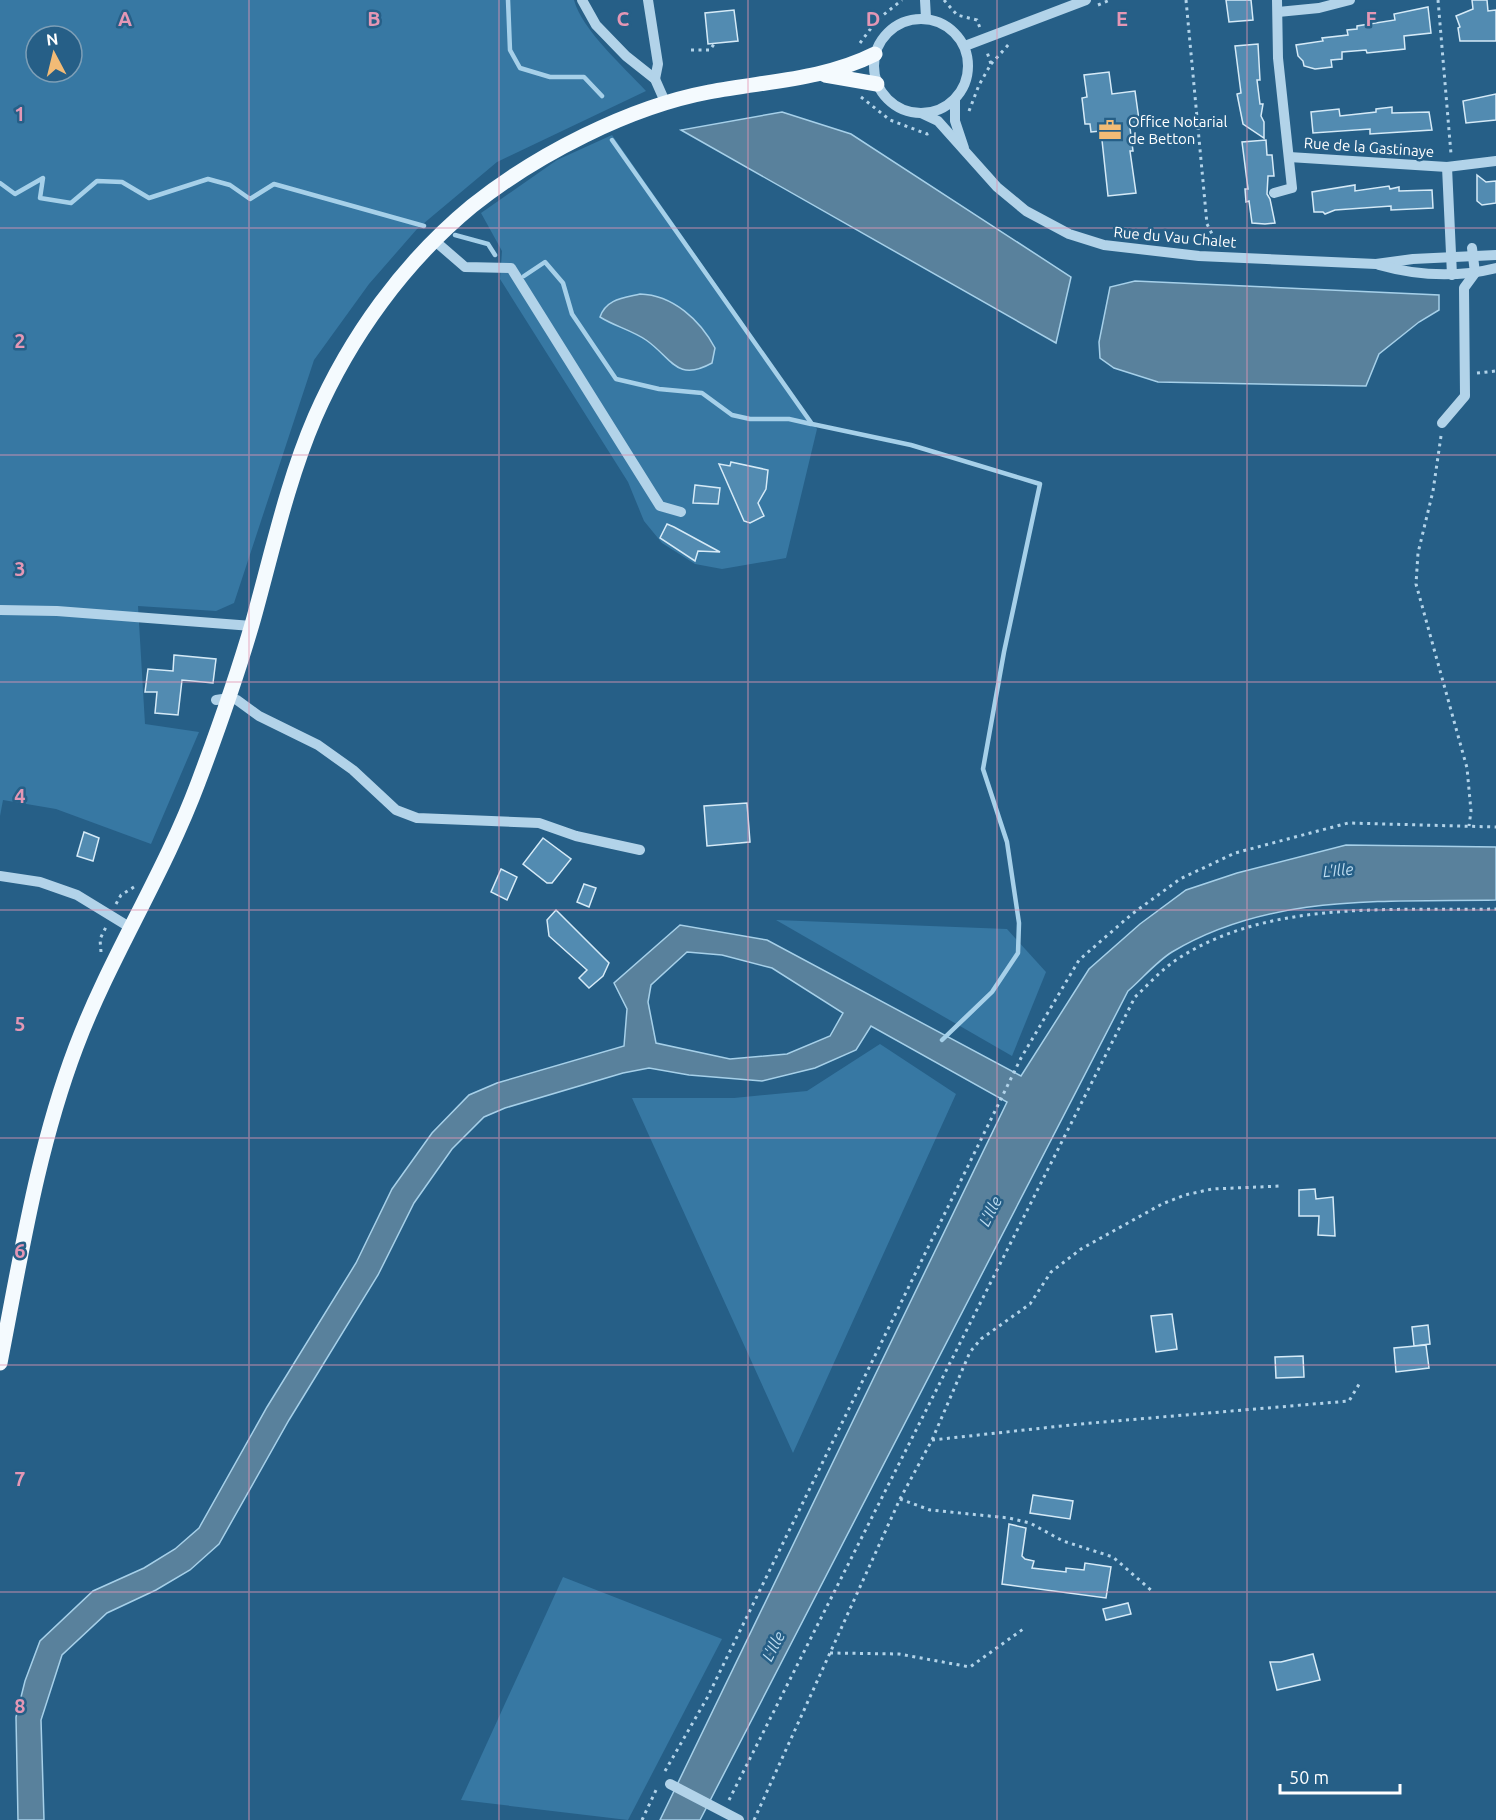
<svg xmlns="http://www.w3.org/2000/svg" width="1496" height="1820" font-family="Ubuntu,sans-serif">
  <rect width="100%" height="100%" fill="#265f87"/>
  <!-- green -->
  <g fill="#3778a3" fill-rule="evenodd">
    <path d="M 0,0 L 574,0 C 582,30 624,67 646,91 L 497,162 L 417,229 L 369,284 L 314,360 L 234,603 L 216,611 L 138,606 L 145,724 L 199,732 L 151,844 L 56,809 L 3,800 L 0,816 ZM 36,36 L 72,36 L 72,72 L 36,72 Z"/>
    <path d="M 612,135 L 817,429 L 786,558 L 722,569 L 695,564 L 662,543 L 644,521 L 628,482 L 500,279 L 502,251 L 481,213 L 557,160 Z"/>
    <path d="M 776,920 L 1007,929 L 1046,972 L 1012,1056 Z"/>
    <path d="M 880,1044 L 956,1094 L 793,1453 L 632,1098 L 734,1098 L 807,1091 Z"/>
    <path d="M 563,1577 L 722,1639 L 628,1820 L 461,1800 Z"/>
  </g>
  <!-- water -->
  <g fill="#59819c" stroke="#a6d0e9" stroke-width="1.5" fill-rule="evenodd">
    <path d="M 782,112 L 851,134 L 1071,277 L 1056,343 L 681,130 Z"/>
    <path d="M 1135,281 L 1439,295 L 1439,310 L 1419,322 L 1379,354 L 1366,386 L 1158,382 L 1114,368 L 1100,358 L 1099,342 L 1110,287 Z"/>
    <path d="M 640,294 C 673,295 700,320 715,348 L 712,363 C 676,383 671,357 646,340 C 631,330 614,326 600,317 C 606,299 623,298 640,294 Z"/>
    <path d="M 1346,845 L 1496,847 L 1496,900 C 1386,902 1270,893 1172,952 C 1156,962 1142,979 1128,991 L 700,1820 L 660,1820 L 1007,1102 L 871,1026 L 856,1050 L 815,1068 L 762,1081 L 689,1075 L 649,1068 L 623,1073 L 505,1108 L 484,1117 L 452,1149 L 414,1203 L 378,1275 L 289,1420 L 219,1544 L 190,1570 L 156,1590 L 107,1613 L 62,1655 L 41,1720 L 44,1820 L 18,1820 L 16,1717 L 25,1681 L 40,1641 L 93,1591 L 144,1568 L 175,1549 L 199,1528 L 267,1407 L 356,1263 L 392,1189 L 432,1133 L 469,1095 L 497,1083 L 624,1046 L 627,1009 L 614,983 L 680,925 L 767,940 L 1021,1076 L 1089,969 L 1140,924 L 1186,890 L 1237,873 ZM 687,952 L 722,955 L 772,968 L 843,1013 L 830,1036 L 787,1054 L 730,1059 L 656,1043 L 648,1002 L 651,985 Z"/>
  </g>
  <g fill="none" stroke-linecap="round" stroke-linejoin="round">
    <!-- stream -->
    <g stroke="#a6d0e9" stroke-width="4.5">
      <path d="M 508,0 L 510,50 L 520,68 L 550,77 L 584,77 L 602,96"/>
      <path d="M 612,140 L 812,424 L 911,445 L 1040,484 L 1004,652 L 983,769 L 1007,842 L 1019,923 L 1018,953 L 992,992 L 942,1040"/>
      <path d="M 0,183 L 15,194 L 43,178 L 40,198 L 71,203 L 97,181 L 122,182 L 149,198 L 208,179 L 230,185 L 250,199 L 274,184 L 424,226"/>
      <path d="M 455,235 L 488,244 L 495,255"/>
      <path d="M 524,276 L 545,262 L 563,283 L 572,314 L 616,379 L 659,389 L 702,393 L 732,415 L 750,419 L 789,419 L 811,424"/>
    </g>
  </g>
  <!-- building -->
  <g fill="#528bb1" stroke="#d5eaf7" stroke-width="1.5">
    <path d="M 1226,0 L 1251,0 L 1253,20 L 1229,22 Z"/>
    <path d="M 1472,0 L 1487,0 L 1488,11 L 1496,10 L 1496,41 L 1460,41 L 1458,28 L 1460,27 L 1456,16 L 1473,9 Z"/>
    <path d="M 1428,7 L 1431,33 L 1404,36 L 1405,49 L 1367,53 L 1366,50 L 1342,52 L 1342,59 L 1331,60 L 1332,67 L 1315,69 L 1304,66 L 1303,61 L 1298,56 L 1296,45 L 1323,41 L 1322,38 L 1348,35 L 1347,30 L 1357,29 L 1357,26 L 1395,20 L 1394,14 Z"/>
    <path d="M 734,10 L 738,41 L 708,44 L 705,13 Z"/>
    <path d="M 1258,44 L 1260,80 L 1257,80 L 1260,104 L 1263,104 L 1261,116 L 1264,122 L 1264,138 L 1243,124 L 1237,94 L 1241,93 L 1235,46 Z"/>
    <path d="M 1109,72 L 1112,94 L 1135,91 L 1140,127 L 1130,128 L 1133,151 L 1130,151 L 1136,193 L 1108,196 L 1101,131 L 1091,132 L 1090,124 L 1085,124 L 1082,98 L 1087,97 L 1084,75 Z"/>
    <path d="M 1496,94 L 1496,120 L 1466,123 L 1463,101 Z"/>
    <path d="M 1392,107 L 1392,113 L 1429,112 L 1432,130 L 1370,134 L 1370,129 L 1313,133 L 1311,112 L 1339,109 L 1340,116 L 1376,112 L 1376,109 Z"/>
    <path d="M 1266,140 L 1267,155 L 1272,155 L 1274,176 L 1268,176 L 1267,194 L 1270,199 L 1275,223 L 1265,224 L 1252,223 L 1249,201 L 1246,202 L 1245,189 L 1248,189 L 1242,142 Z"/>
    <path d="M 1477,175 L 1486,182 L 1496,181 L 1496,203 L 1482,205 L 1477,201 Z"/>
    <path d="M 1355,185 L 1355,191 L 1389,186 L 1390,189 L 1399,187 L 1399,191 L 1432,190 L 1433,208 L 1391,210 L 1391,206 L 1335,210 L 1325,214 L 1323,212 L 1314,212 L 1312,192 Z"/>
    <path d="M 731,462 L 768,470 L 766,489 L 758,503 L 764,516 L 750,523 L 744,521 L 719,464 L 730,466 Z"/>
    <path d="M 695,485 L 720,488 L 718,504 L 693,503 Z"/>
    <path d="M 667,524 L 674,527 L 720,552 L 698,551 L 695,561 L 660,538 Z"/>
    <path d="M 174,655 L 216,659 L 213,683 L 182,680 L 178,715 L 155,713 L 157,692 L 145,692 L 148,669 L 173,671 Z"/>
    <path d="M 747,803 L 750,842 L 707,846 L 704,806 Z"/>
    <path d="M 84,832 L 99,838 L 93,861 L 77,856 Z"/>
    <path d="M 543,838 L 571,859 L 552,883 L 547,883 L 523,864 Z"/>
    <path d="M 501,869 L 517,877 L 507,900 L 491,892 Z"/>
    <path d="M 584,884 L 596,888 L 589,907 L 577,902 Z"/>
    <path d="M 556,910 L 609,963 L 603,976 L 589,988 L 579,978 L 587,970 L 549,936 L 547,920 Z"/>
    <path d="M 1315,1189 L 1316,1199 L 1333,1197 L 1335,1236 L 1318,1235 L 1319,1216 L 1299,1216 L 1299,1190 Z"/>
    <path d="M 1172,1314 L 1177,1349 L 1156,1352 L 1151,1316 Z"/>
    <path d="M 1428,1325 L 1430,1344 L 1414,1346 L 1412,1327 Z"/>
    <path d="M 1426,1345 L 1429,1368 L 1396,1372 L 1394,1348 Z"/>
    <path d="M 1303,1356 L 1304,1377 L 1276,1378 L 1275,1357 Z"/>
    <path d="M 1033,1495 L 1073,1501 L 1070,1519 L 1030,1513 Z"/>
    <path d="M 1009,1524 L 1026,1528 L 1022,1556 L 1025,1559 L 1034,1561 L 1032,1568 L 1066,1572 L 1066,1568 L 1084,1570 L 1085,1563 L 1111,1567 L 1106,1598 L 1002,1584 Z"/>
    <path d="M 1128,1603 L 1131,1614 L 1106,1620 L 1103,1609 Z"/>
    <path d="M 1313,1654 L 1320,1680 L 1277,1690 L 1270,1662 L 1281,1662 Z"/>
  </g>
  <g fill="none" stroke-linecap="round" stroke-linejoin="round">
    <!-- path -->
    <g stroke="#b2d3e9" stroke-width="3" stroke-dasharray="3 4.5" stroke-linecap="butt">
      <path d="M 944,0 L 957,15 L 977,20 L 980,28"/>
      <path d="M 1186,0 L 1207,224 L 1217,244"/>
      <path d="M 1438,0 L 1451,154"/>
      <path d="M 1098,5 L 1110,0"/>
      <path d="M 860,43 L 877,20 L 902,0"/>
      <path d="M 691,50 L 710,50 L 714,44"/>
      <path d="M 991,64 L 1010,43"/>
      <path d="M 861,97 L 890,120 L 927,134 L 930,133"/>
      <path d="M 969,111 L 979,85 L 991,64 L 987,52"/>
      <path d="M 1477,373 L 1496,371"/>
      <path d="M 1441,436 L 1433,491 L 1418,553 L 1416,584 L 1467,768 L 1471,811 L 1469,826"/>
      <path d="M 116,904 L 121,895 L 134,887"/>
      <path d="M 101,952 L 100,939 L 106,927"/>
      <path d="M 932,1440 L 1080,1424 L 1349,1401 L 1361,1381"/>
      <path d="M 900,1499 L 930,1510 L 1009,1518 L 1030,1523 L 1063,1541 L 1113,1557 L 1152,1591"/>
      <path d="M 830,1653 L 899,1654 L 970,1667 L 1026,1627"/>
      <path d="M 665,1771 L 707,1698 L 1021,1058 L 1079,960 L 1132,914 L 1180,879 L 1235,853 L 1348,823 L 1496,827"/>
      <path d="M 729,1800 L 1135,997 C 1148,985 1161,970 1176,960 C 1268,899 1391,911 1496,909"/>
      <path d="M 642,1820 L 657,1788"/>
      <path d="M 754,1820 L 900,1499 L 932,1440 L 970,1352 L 981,1339 L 1030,1304 L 1051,1272 L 1081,1249 L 1162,1204 L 1185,1195 L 1212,1189 L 1281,1186"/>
    </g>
    <!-- minor -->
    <g stroke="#b2d3e9" stroke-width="10">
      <path d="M 582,0 L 596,25 L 626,56 L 655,79 L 666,104"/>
      <path d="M 648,0 L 658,64 L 655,79"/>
      <path d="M 925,0 L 926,18"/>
      <path d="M 1278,12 L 1319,8 L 1350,0"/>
      <circle cx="921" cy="66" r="47"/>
      <path d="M 965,46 L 1086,0"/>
      <path d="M 955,99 L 955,121 L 964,148"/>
      <path d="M 921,113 L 938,121 L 997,187 L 1026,211 L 1069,234 L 1104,245 L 1199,256 L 1376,264 L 1413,259 L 1496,255"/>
      <path d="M 1289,157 L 1447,167 L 1496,161"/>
      <path d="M 1447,167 L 1452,275"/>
      <path d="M 1274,193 L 1292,188 L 1278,58 L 1277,0"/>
      <path d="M 435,241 L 465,267 L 511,268 L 660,506 L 681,512"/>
      <path d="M 1379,265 C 1418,276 1456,278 1496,268"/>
      <path d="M 1442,423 L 1465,396 L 1464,288 L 1475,273 L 1472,248"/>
      <path d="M 0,610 L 57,611 L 252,626"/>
      <path d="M 216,700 L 229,698 L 237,700 L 259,716 L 318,745 L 353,770 L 396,810 L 417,818 L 539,823 L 576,836 L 640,850"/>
      <path d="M 0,876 L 40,882 L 77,895 L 131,928"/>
      <path d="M 670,1784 L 739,1820"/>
    </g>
    <!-- major -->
    <g stroke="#f4fafe" stroke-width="15">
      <path d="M 825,75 L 877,84"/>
      <path d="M 0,1363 C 21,1256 37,1150 76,1047 C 110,957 164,874 198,783 C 218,730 237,676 253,621 C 272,553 287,482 315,417 C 350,337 404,262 472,206 C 536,155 629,107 709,92 C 766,81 823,80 875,54"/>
    </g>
  </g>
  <!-- grid -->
  <path fill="none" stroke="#e497b5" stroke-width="1.5" stroke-opacity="0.55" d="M 249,0 L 249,1820M 499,0 L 499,1820M 748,0 L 748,1820M 997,0 L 997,1820M 1247,0 L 1247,1820M 0,228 L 1496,228M 0,455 L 1496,455M 0,682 L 1496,682M 0,910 L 1496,910M 0,1138 L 1496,1138M 0,1365 L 1496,1365M 0,1592 L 1496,1592"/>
  <!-- icons -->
  <defs>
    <g id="office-bare" transform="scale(1.8)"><path d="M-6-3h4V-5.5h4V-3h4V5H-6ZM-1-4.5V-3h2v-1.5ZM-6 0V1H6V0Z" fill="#f2bb76" stroke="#265f87" stroke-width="2.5" paint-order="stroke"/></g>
  </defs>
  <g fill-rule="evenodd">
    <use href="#office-bare" x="1110" y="130"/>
  </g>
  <g text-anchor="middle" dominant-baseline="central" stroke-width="5" stroke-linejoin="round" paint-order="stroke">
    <!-- poi labels -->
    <g font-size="15" fill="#fff" stroke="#265f87" text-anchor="start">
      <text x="1128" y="121">Office Notarial<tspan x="1128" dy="17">de Betton</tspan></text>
    </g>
    <!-- street labels -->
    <g font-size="15" fill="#fff" stroke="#265f87">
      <text transform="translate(1369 147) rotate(4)">Rue de la Gastinaye</text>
      <text transform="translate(1175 237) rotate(5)">Rue du Vau Chalet</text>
    </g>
    <!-- water labels -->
    <g font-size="16" font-style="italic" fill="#bddcf0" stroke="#265f87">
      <text transform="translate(1338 870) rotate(-5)">L'Ille</text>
      <text transform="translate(990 1211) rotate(-63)">L'Ille</text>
      <text transform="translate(773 1646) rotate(-63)">L'Ille</text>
    </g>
  </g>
  <g font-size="20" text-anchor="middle" font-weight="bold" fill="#e497b5" stroke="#265f87" stroke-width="5" stroke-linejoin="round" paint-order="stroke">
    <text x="125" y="26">A</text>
    <text x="374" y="26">B</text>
    <text x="623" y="26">C</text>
    <text x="873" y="26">D</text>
    <text x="1122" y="26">E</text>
    <text x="1371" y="26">F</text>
    <text x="20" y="121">1</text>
    <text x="20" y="348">2</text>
    <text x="20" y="576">3</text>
    <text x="20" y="803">4</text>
    <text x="20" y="1031">5</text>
    <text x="20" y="1258">6</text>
    <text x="20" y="1486">7</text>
    <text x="20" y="1713">8</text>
  </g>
  <!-- north arrow -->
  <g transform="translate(54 54) rotate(353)"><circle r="28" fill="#265f87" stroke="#7d9fb7" stroke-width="1.5"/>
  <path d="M0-4.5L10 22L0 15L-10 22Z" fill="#f2bb76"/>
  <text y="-9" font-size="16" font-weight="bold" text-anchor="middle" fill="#ffffff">N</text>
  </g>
  <!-- scale -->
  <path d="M1280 1784v9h120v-9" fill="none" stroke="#ffffff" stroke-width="3"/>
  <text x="1289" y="1784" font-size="18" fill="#ffffff" stroke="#265f87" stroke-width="4.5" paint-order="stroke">50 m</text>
</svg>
